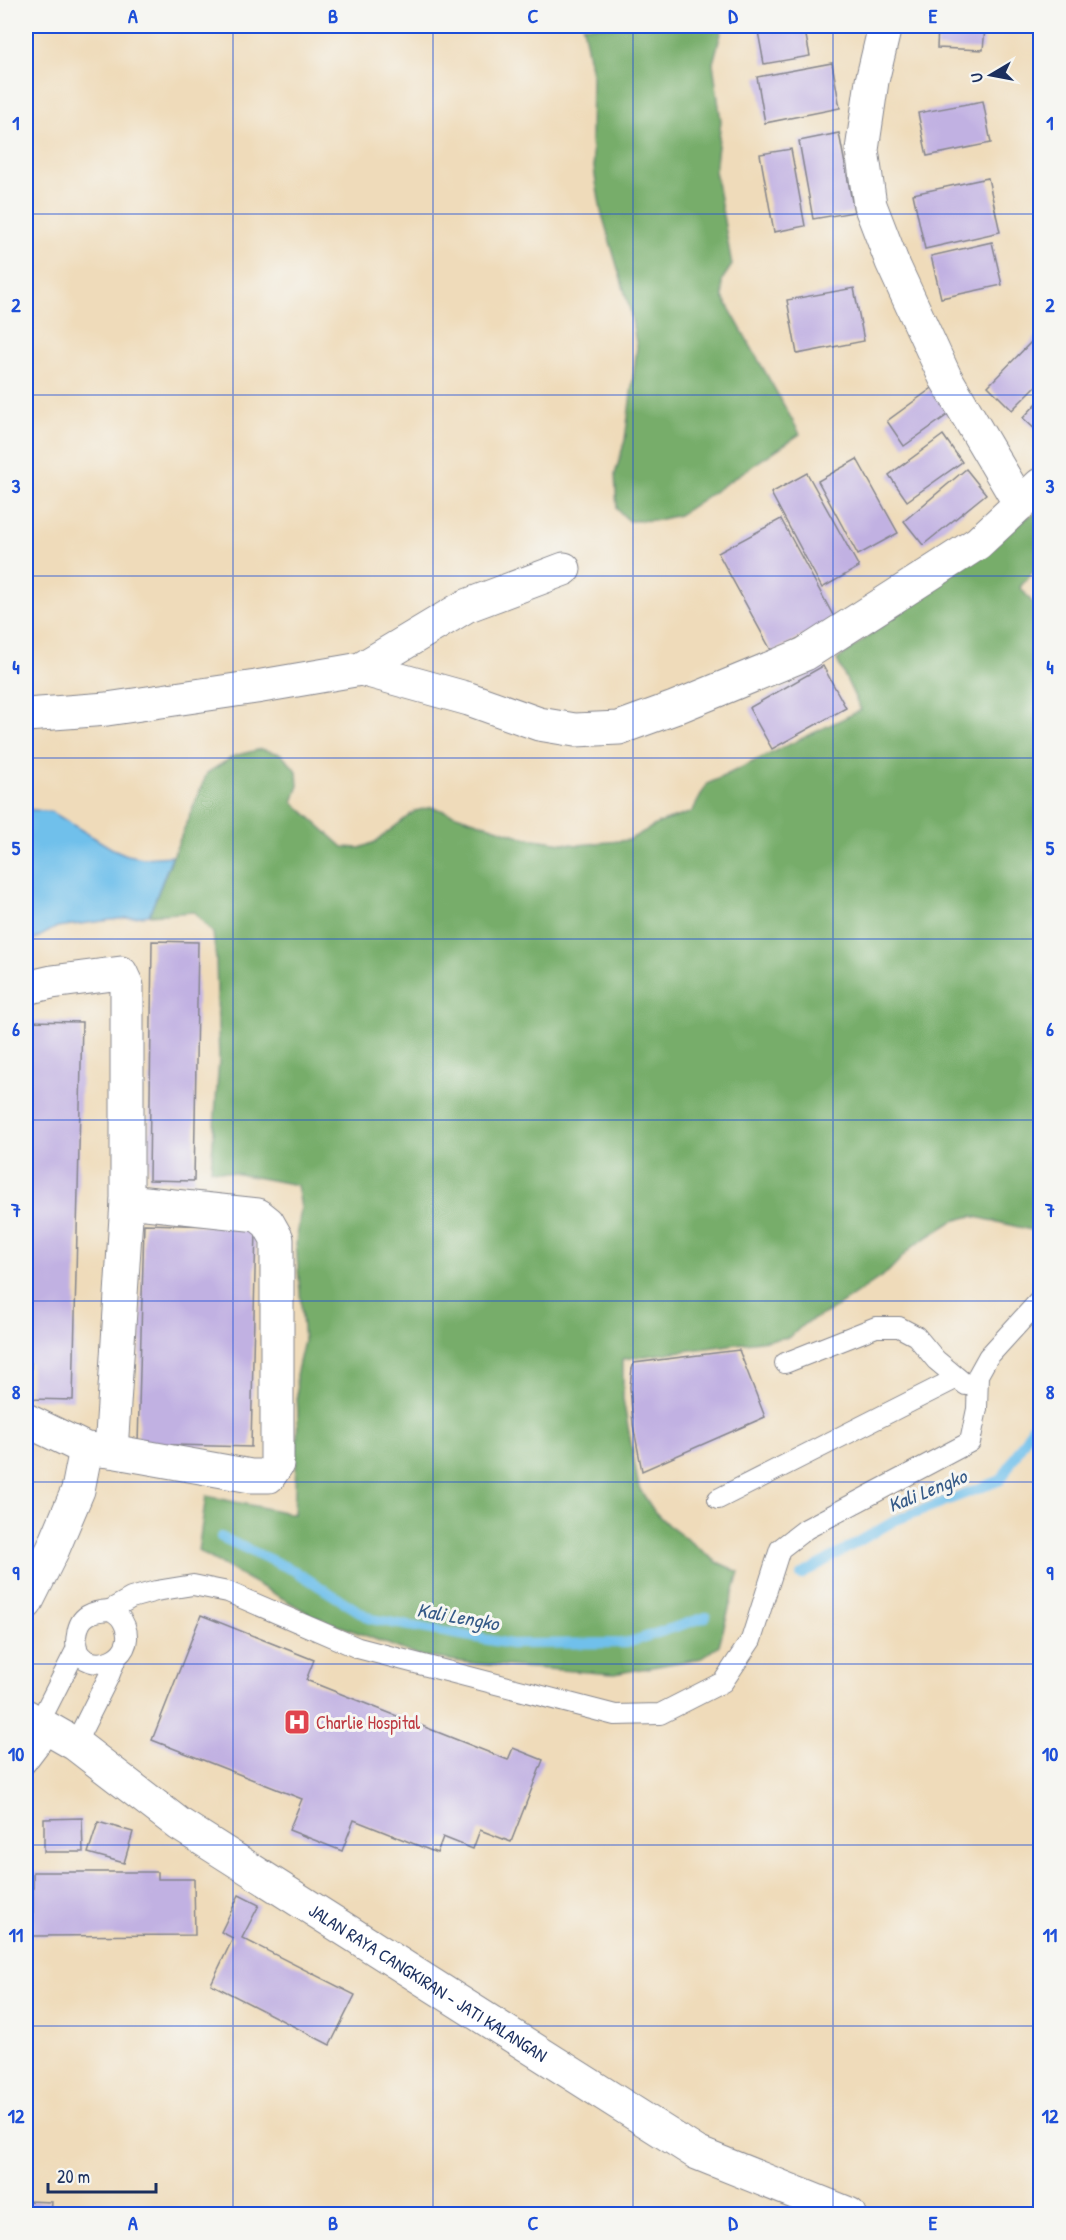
<svg xmlns="http://www.w3.org/2000/svg" width="1066" height="2240" font-family="'Patrick Hand',sans-serif">
  <rect width="100%" height="100%" fill="#f6f6f2"/>
  <filter id="ink" filterUnits="userSpaceOnUse"><feTurbulence type="fractalNoise" baseFrequency=".0167" numOctaves="2"/><feDisplacementMap in="SourceGraphic" scale="12" xChannelSelector="R" yChannelSelector="G"/><feConvolveMatrix kernelMatrix="1 2 1 2 8 2 1 2 1" color-interpolation-filters="sRGB"/></filter>
  <filter id="wash" filterUnits="userSpaceOnUse"><feTurbulence type="fractalNoise" baseFrequency=".008" numOctaves="4" result="noise"/><feDisplacementMap in="SourceGraphic" scale="24" xChannelSelector="R" yChannelSelector="G"/><feGaussianBlur stdDeviation="1.35" result="paint"/><feColorMatrix in="noise" values="0 0 0 0 0 0 0 0 0 0 0 0 0 0 0 0 0 1.4 0 .05"/><feComposite in="paint" operator="in"/></filter>
  <g filter="url(#wash)">
    <rect width="100%" height="100%" fill="#efdbba"/>
    <!-- forest -->
    <g fill="#77ad6b" stroke="#496e64" stroke-width="1.5">
      <path d="M 583,26 L 723,26 L 713,63 L 721,121 L 715,171 L 732,265 L 722,280 L 723,297 L 800,434 L 679,515 L 658,520 L 629,521 L 617,509 L 615,474 L 625,440 L 637,347 L 630,310 L 601,211 L 595,176 L 591,141 L 592,74 Z"/>
      <path d="M 1040,511 L 1040,564 L 1020,587 L 1040,612 L 1040,1234 L 1031,1230 L 972,1216 L 953,1221 L 913,1246 L 888,1272 L 832,1310 L 804,1324 L 790,1337 L 623,1359 L 623,1399 L 639,1488 L 654,1511 L 668,1525 L 717,1562 L 739,1572 L 719,1645 L 702,1658 L 614,1674 L 478,1664 L 419,1656 L 314,1616 L 198,1551 L 206,1496 L 294,1514 L 298,1414 L 296,1375 L 304,1341 L 296,1243 L 301,1208 L 297,1185 L 211,1169 L 219,1060 L 216,960 L 213,933 L 194,912 L 149,915 L 207,773 L 234,756 L 261,749 L 281,754 L 297,771 L 298,788 L 293,802 L 343,847 L 360,848 L 375,842 L 415,811 L 432,807 L 526,838 L 578,845 L 629,840 L 659,823 L 692,812 L 707,784 L 861,710 L 837,660 L 1022,520 Z"/>
    </g>
    <!-- water -->
    <path fill="#70c0eb" stroke="#4678a4" stroke-width="1.5" d="M 26,809 L 52,812 L 111,848 L 127,855 L 143,858 L 172,856 L 149,915 L 57,927 L 26,944 Z"/>
    <g fill="none" stroke-linecap="round" stroke-linejoin="round">
      <!-- stream -->
      <g stroke="#70c0eb" stroke-width="10">
        <path d="M 221,1537 L 295,1571 L 371,1619 L 511,1644 L 627,1643 L 706,1617"/>
        <path d="M 801,1575 L 896,1520 L 1001,1480 L 1040,1414"/>
      </g>
    </g>
    <g id="blocks">
      <!-- building -->
      <g fill="#c1b1e2">
        <path d="M 757,26 L 804,26 L 810,56 L 764,64 Z"/>
        <path d="M 938,26 L 985,28 L 983,50 L 937,48 Z"/>
        <path d="M 832,63 L 840,108 L 765,123 L 757,77 Z"/>
        <path d="M 983,101 L 991,143 L 927,156 L 918,113 Z"/>
        <path d="M 839,133 L 854,212 L 813,219 L 799,141 Z"/>
        <path d="M 791,149 L 805,226 L 774,232 L 760,154 Z"/>
        <path d="M 988,178 L 1000,232 L 925,249 L 913,194 Z"/>
        <path d="M 992,242 L 1002,285 L 941,298 L 931,256 Z"/>
        <path d="M 854,288 L 864,341 L 797,354 L 787,300 Z"/>
        <path d="M 1037,336 L 1040,340 L 1040,382 L 1012,410 L 988,386 Z"/>
        <path d="M 935,386 L 953,411 L 904,446 L 887,421 Z"/>
        <path d="M 1040,400 L 1040,434 L 1023,418 Z"/>
        <path d="M 943,435 L 962,462 L 907,501 L 889,475 Z"/>
        <path d="M 857,459 L 898,533 L 858,555 L 818,481 Z"/>
        <path d="M 966,469 L 986,494 L 923,545 L 904,521 Z"/>
        <path d="M 807,473 L 859,567 L 822,588 L 771,493 Z"/>
        <path d="M 781,519 L 835,619 L 772,652 L 718,553 Z"/>
        <path d="M 823,666 L 846,708 L 772,749 L 749,708 Z"/>
        <path d="M 152,941 L 198,942 L 194,1181 L 149,1180 Z"/>
        <path d="M 26,1021 L 82,1022 L 73,1400 L 30,1399 L 31,1363 L 26,1363 Z"/>
        <path d="M 144,1224 L 256,1227 L 251,1447 L 138,1444 Z"/>
        <path d="M 739,1350 L 765,1417 L 642,1471 L 633,1425 L 630,1387 L 632,1369 L 634,1363 Z"/>
        <path d="M 201,1615 L 314,1660 L 306,1680 L 508,1760 L 513,1748 L 543,1760 L 511,1842 L 480,1830 L 473,1849 L 443,1837 L 437,1853 L 354,1820 L 342,1851 L 289,1830 L 302,1799 L 152,1740 Z"/>
        <path d="M 82,1818 L 83,1852 L 44,1852 L 44,1819 Z"/>
        <path d="M 98,1822 L 133,1832 L 124,1863 L 88,1853 Z"/>
        <path d="M 33,1872 L 158,1872 L 158,1879 L 194,1879 L 195,1935 L 33,1936 Z"/>
        <path d="M 239,1895 L 259,1905 L 242,1938 L 355,1995 L 330,2045 L 211,1984 L 233,1938 L 221,1932 Z"/>
        <path d="M 26,2136 L 27,2136 L 30,2171 L 26,2171 Z"/>
        <path d="M 26,2201 L 52,2202 L 51,2214 L 26,2214 Z"/>
      </g>
    </g>
  </g>
  <g filter="url(#ink)">
    <use href="#blocks" fill-opacity="0" stroke="#85858c" stroke-width="1.5"/>
    <g fill="none" stroke-linecap="round" stroke-linejoin="round">
      <!-- service casing -->
      <g stroke="#85858c" stroke-width="22">
        <g id="service">
          <path d="M 785,1363 L 876,1327 L 899,1327 L 916,1336 L 936,1360 L 966,1385"/>
          <path d="M 718,1499 L 957,1378"/>
          <path d="M 110,1610 L 131,1598 L 156,1591 L 193,1585 L 228,1592 L 358,1648 L 615,1715 L 660,1714 L 723,1682 L 751,1640 L 780,1549 L 806,1529 L 970,1442 L 977,1409 L 978,1375 L 988,1357 L 1040,1300"/>
          <path d="M 110,1610 C 118,1614 122,1618 125,1626 C 138,1660 87,1676 77,1649 C 76,1645 76,1639 77,1635 C 79,1615 92,1611 110,1610 Z"/>
          <path d="M 39,1723 L 77,1648"/>
          <path d="M 75,1744 L 109,1676 L 116,1658"/>
          <path d="M 26,1763 L 51,1730"/>
        </g>
      </g>
      <!-- minor casing -->
      <g stroke="#85858c" stroke-width="35">
        <g id="minor">
          <path d="M 885,26 L 872,81 L 862,150 L 870,205 L 892,262 L 945,377 L 1020,504"/>
          <path d="M 361,669 L 466,606 L 564,569"/>
          <path d="M 26,715 L 107,709 L 256,687 L 361,669 L 469,699 L 539,724 L 575,730 L 619,728 L 674,708 L 805,654 L 978,543 L 1040,485"/>
          <path d="M 26,988 L 52,982 L 121,973 L 127,986 L 127,1201 L 111,1451"/>
          <path d="M 26,1420 L 86,1449 L 111,1451 L 251,1476 L 269,1476 L 277,1464 L 277,1239 L 268,1223 L 258,1215 L 127,1201"/>
          <path d="M 26,1603 L 53,1549 L 78,1490 L 86,1449"/>
        </g>
      </g>
      <!-- tertiary casing -->
      <g stroke="#85858c" stroke-width="35">
        <g id="tertiary">
          <path id="s1" d="M 26,1716 L 75,1744 L 179,1824 L 697,2153 L 849,2214"/>
        </g>
      </g>
      <!-- service -->
      <use href="#service" stroke="#fff" stroke-width="20"/>
      <!-- minor -->
      <use href="#minor" stroke="#fff" stroke-width="33"/>
      <!-- tertiary -->
      <use href="#tertiary" stroke="#fff" stroke-width="33"/>
    </g>
  </g>
  <!-- grid -->
  <path fill="none" stroke="#1d4ed8" stroke-width="1.5" stroke-opacity="0.55" d="M 233,26 L 233,2214M 433,26 L 433,2214M 633,26 L 633,2214M 833,26 L 833,2214M 26,214 L 1040,214M 26,395 L 1040,395M 26,576 L 1040,576M 26,758 L 1040,758M 26,939 L 1040,939M 26,1120 L 1040,1120M 26,1301 L 1040,1301M 26,1482 L 1040,1482M 26,1664 L 1040,1664M 26,1845 L 1040,1845M 26,2026 L 1040,2026"/>
  <!-- icons -->
  <defs>
    <g id="hospital-square" transform="scale(1.35)"><rect x="-9" y="-9" width="18" height="18" rx="4" fill="#e0444e" stroke="#f6f6f2"/><path d="M-5-5h3v3.5h4V-5h3V5h-3V1.5h-4V5h-3Z" fill="#fff"/></g>
  </defs>
  <g fill-rule="evenodd">
    <use href="#hospital-square" x="297" y="1722"/>
  </g>
  <g text-anchor="middle" dominant-baseline="central" stroke-width="6" stroke-linejoin="round" paint-order="stroke">
    <!-- health labels -->
    <g font-size="18" fill="#be3a42" stroke="#f6f6f2" text-anchor="start">
      <text x="316" y="1722">Charlie Hospital</text>
    </g>
    <!-- street labels -->
    <g font-size="18" fill="#1b2f5e" stroke="#f6f6f2">
      <text stroke="none"><textPath href="#s1" startOffset="483">JALAN RAYA CANGKIRAN - JATI KALANGAN</textPath></text>
    </g>
    <!-- water labels -->
    <g font-size="20" font-style="italic" fill="#355a88" stroke="#f6f6f2">
      <text transform="translate(927 1490) rotate(-22)">Kali Lengko</text>
      <text transform="translate(458 1616) rotate(10)">Kali Lengko</text>
    </g>
  </g>
  <!-- margin -->
  <rect width="1066" height="2240" fill="none" stroke="#f6f6f2" stroke-width="66"/>
  <!-- north arrow -->
  <g transform="translate(991 75) rotate(260)" stroke="#f6f6f2" stroke-width="4.5" paint-order="stroke">
  <path d="M0-4.5L10 22L0 15L-10 22Z" fill="#1b2f5e"/>
  <text y="-9" font-size="16" font-weight="bold" text-anchor="middle" fill="#1b2f5e">U</text>
  </g>
  <!-- scale -->
  <path d="M48 2183v9h108v-9" fill="none" stroke="#1b2f5e" stroke-width="3"/>
  <text x="57" y="2183" font-size="18" fill="#1b2f5e" stroke="#f6f6f2" stroke-width="4.5" paint-order="stroke">20 m</text>
  <rect x="33" y="33" width="1000" height="2174" fill="none" stroke="#1d4ed8" stroke-width="2"/>
  <g font-size="20" text-anchor="middle" font-weight="bold" fill="#1d4ed8">
    <text x="133" y="23">A</text>
    <text x="333" y="23">B</text>
    <text x="533" y="23">C</text>
    <text x="733" y="23">D</text>
    <text x="933" y="23">E</text>
    <text x="16" y="130">1</text>
    <text x="1050" y="130">1</text>
    <text x="16" y="312">2</text>
    <text x="1050" y="312">2</text>
    <text x="16" y="493">3</text>
    <text x="1050" y="493">3</text>
    <text x="16" y="674">4</text>
    <text x="1050" y="674">4</text>
    <text x="16" y="855">5</text>
    <text x="1050" y="855">5</text>
    <text x="16" y="1036">6</text>
    <text x="1050" y="1036">6</text>
    <text x="16" y="1217">7</text>
    <text x="1050" y="1217">7</text>
    <text x="16" y="1399">8</text>
    <text x="1050" y="1399">8</text>
    <text x="16" y="1580">9</text>
    <text x="1050" y="1580">9</text>
    <text x="16" y="1761">10</text>
    <text x="1050" y="1761">10</text>
    <text x="16" y="1942">11</text>
    <text x="1050" y="1942">11</text>
    <text x="16" y="2123">12</text>
    <text x="1050" y="2123">12</text>
    <text x="133" y="2230">A</text>
    <text x="333" y="2230">B</text>
    <text x="533" y="2230">C</text>
    <text x="733" y="2230">D</text>
    <text x="933" y="2230">E</text>
  </g>
</svg>
